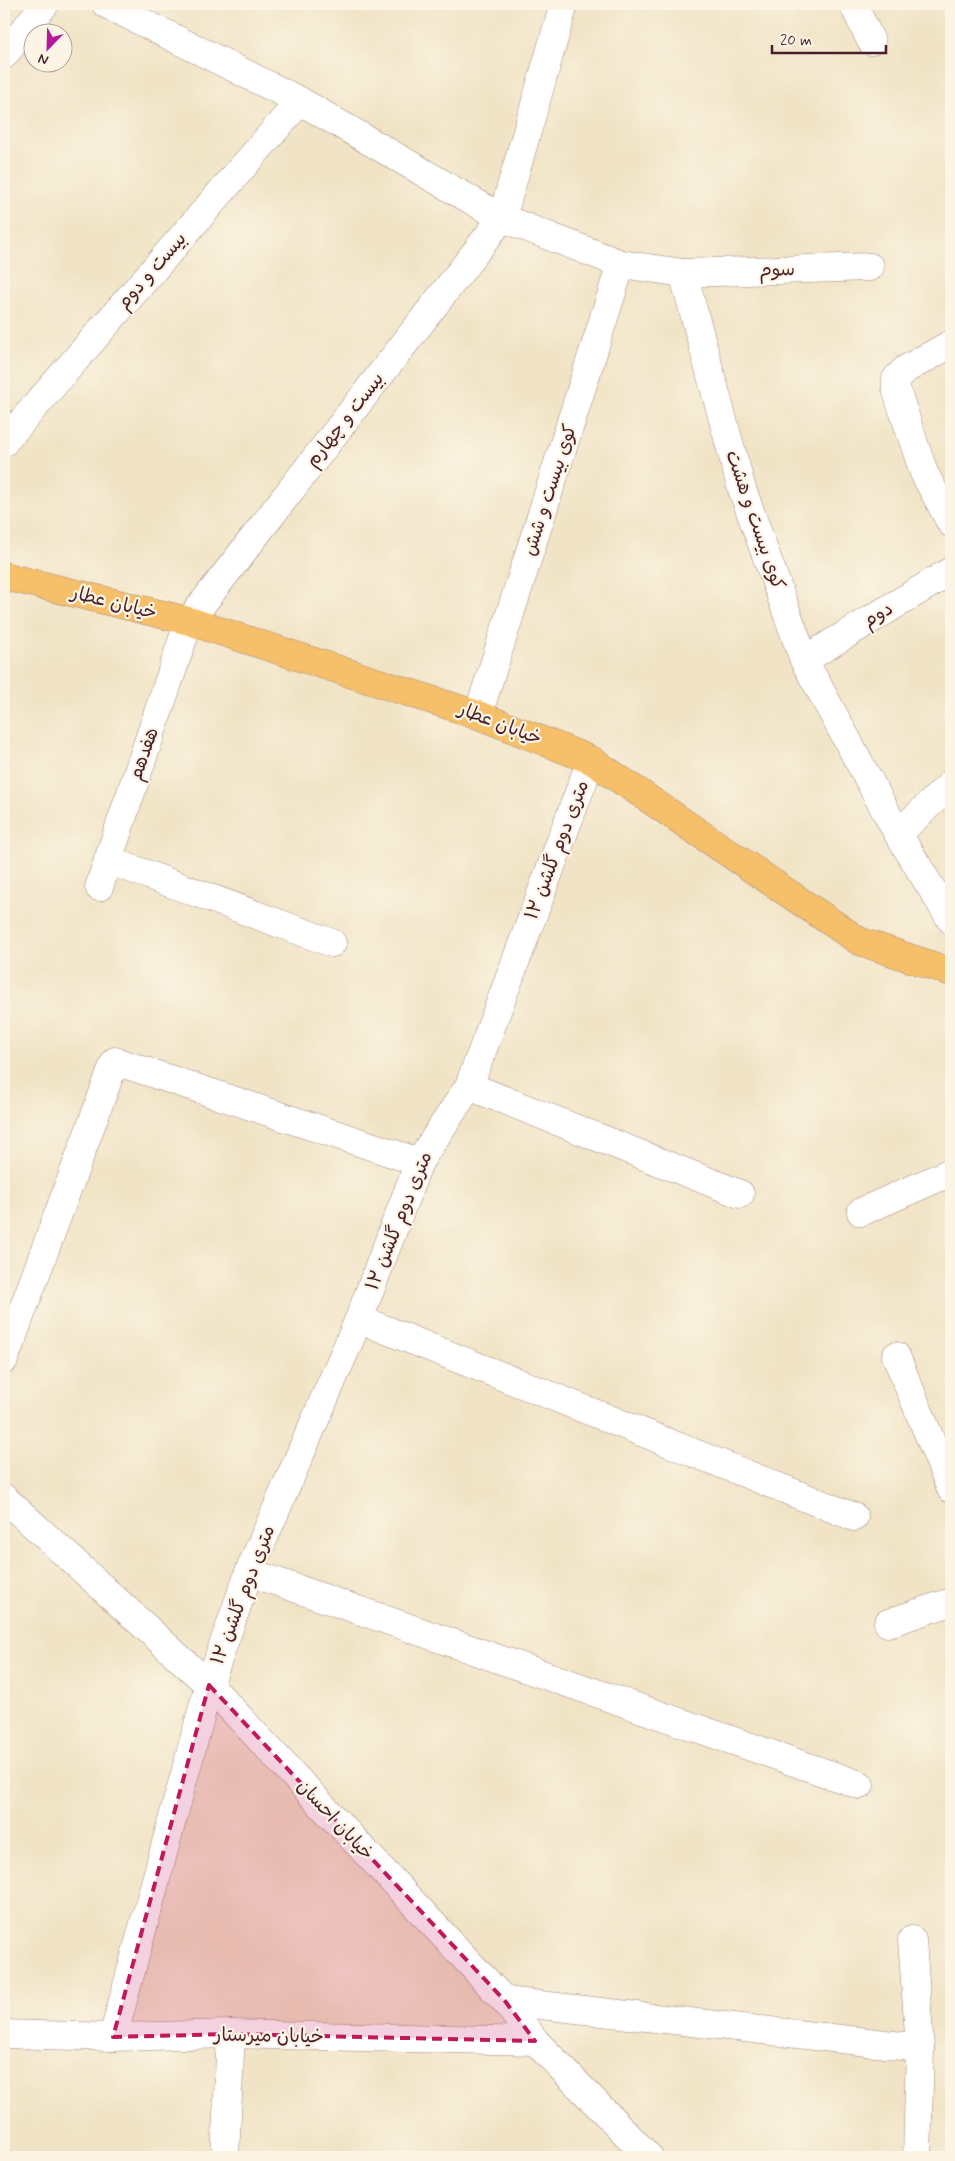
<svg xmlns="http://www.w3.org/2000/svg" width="955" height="2161" font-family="Mynerve,'Playpen Sans Arabic',sans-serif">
  <rect width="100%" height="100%" fill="#fcf5e5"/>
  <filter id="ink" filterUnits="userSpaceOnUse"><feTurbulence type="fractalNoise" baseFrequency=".02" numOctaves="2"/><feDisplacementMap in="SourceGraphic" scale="10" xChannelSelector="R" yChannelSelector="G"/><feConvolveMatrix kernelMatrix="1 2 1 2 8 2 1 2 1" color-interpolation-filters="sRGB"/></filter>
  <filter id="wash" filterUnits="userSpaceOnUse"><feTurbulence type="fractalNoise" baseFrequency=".0096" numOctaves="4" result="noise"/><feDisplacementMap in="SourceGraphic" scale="20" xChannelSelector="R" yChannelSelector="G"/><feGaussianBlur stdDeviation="1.12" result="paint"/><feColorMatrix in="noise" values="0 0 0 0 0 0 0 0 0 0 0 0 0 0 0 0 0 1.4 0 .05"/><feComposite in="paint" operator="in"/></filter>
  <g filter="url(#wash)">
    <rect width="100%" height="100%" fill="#f1e4c6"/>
  </g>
  <g filter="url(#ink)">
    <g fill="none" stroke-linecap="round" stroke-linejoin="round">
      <!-- minor casing -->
      <g stroke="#9e8278" stroke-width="29">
        <g id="minor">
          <path d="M 106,4 L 300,101 L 502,218 L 621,264 L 683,273 L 741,486 L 804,660 L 898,834 L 951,920"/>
          <path d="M 853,4 L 871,41"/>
          <path d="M 4,55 L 45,4"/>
          <path d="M 683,273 L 870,267"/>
          <path d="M 951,344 L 906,369 L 896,379 L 896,389 L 924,473 L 951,523"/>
          <path d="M 4,442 L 300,101"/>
          <path d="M 804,660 L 951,571"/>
          <path d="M 478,715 L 621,264"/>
          <path d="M 898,834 L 951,784"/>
          <path d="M 108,860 L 332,943"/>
          <path d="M 99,887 L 189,621 L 502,218 L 564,4"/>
          <path d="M 469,1086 L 740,1194"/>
          <path d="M 861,1212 L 951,1172"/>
          <path d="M 359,1319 L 854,1517"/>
          <path d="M 896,1356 L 951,1489"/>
          <path d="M 4,1360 L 115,1061 L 419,1162"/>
          <path d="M 4,1498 L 209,1685 L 505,2001 L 535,2041 L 649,2157"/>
          <path d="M 249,1572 L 860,1785"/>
          <path d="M 888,1623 L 951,1602"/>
          <path d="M 505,2001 L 920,2048 L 912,1940"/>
          <path d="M 4,2034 L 113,2037 L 231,2034 L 535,2041"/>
          <path d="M 113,2037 L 209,1685 L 249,1572 L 359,1319 L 419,1162 L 469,1086 L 591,760"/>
          <path d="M 225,2157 L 231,2034"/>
          <path d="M 917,2157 L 920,2048"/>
        </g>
      </g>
      <!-- major casing -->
      <g stroke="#9e8278" stroke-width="29">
        <path id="major" d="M 4,576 L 189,621 L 478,715 L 591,760 L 859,941 L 951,972"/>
      </g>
      <!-- minor -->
      <use href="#minor" stroke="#fff" stroke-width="28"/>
      <!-- major -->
      <use href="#major" stroke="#f6c06b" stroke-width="28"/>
    </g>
  </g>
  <!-- marked area -->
  <path fill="#c2185b" fill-opacity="0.2" stroke="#c2185b" stroke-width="4" stroke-dasharray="10 6" stroke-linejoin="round" d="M 209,1685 L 505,2001 L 535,2041 L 231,2034 L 113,2037 Z"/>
  <g text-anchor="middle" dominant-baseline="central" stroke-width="4.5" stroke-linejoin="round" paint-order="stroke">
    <!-- street labels -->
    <g font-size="19" fill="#4a1f2b" stroke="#fcf5e5">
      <text transform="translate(777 270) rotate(-2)">سوم</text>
      <text transform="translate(152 271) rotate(-49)">بیست و دوم</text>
      <text transform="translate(345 420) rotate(-52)">بیست و چهارم</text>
      <text transform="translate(550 490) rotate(-72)">کوی بیست و شش</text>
      <text transform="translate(755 520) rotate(71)">کوی بیست و هشت</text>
      <text transform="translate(114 603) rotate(14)">خیابان عطار</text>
      <text transform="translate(878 615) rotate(-31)">دوم</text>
      <text transform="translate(500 724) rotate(21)">خیابان عطار</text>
      <text transform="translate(144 754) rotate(-71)">هفدهم</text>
      <text transform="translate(557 850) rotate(-69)">۱۲ متری دوم گلشن</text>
      <text transform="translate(399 1221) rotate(-68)">۱۲ متری دوم گلشن</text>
      <text transform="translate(243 1595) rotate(-69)">۱۲ متری دوم گلشن</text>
      <text transform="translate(335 1820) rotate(47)">خیابان احسان</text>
      <text transform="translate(269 2036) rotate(1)">خیابان میرستار</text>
    </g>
  </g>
  <!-- margin -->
  <rect width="955" height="2161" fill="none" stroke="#fcf5e5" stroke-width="20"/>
  <!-- north arrow -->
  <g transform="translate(48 48) rotate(203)"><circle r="24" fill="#fcf5e5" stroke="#b59f9b"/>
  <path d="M0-4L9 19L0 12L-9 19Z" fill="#b5179e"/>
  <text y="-8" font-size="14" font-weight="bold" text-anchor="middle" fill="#4a1f2b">N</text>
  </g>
  <!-- scale -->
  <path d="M772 45v8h114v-8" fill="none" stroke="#4a1f2b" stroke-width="2.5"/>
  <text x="780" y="45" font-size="15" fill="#4a1f2b" stroke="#fcf5e5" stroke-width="4" paint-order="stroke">20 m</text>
</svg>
